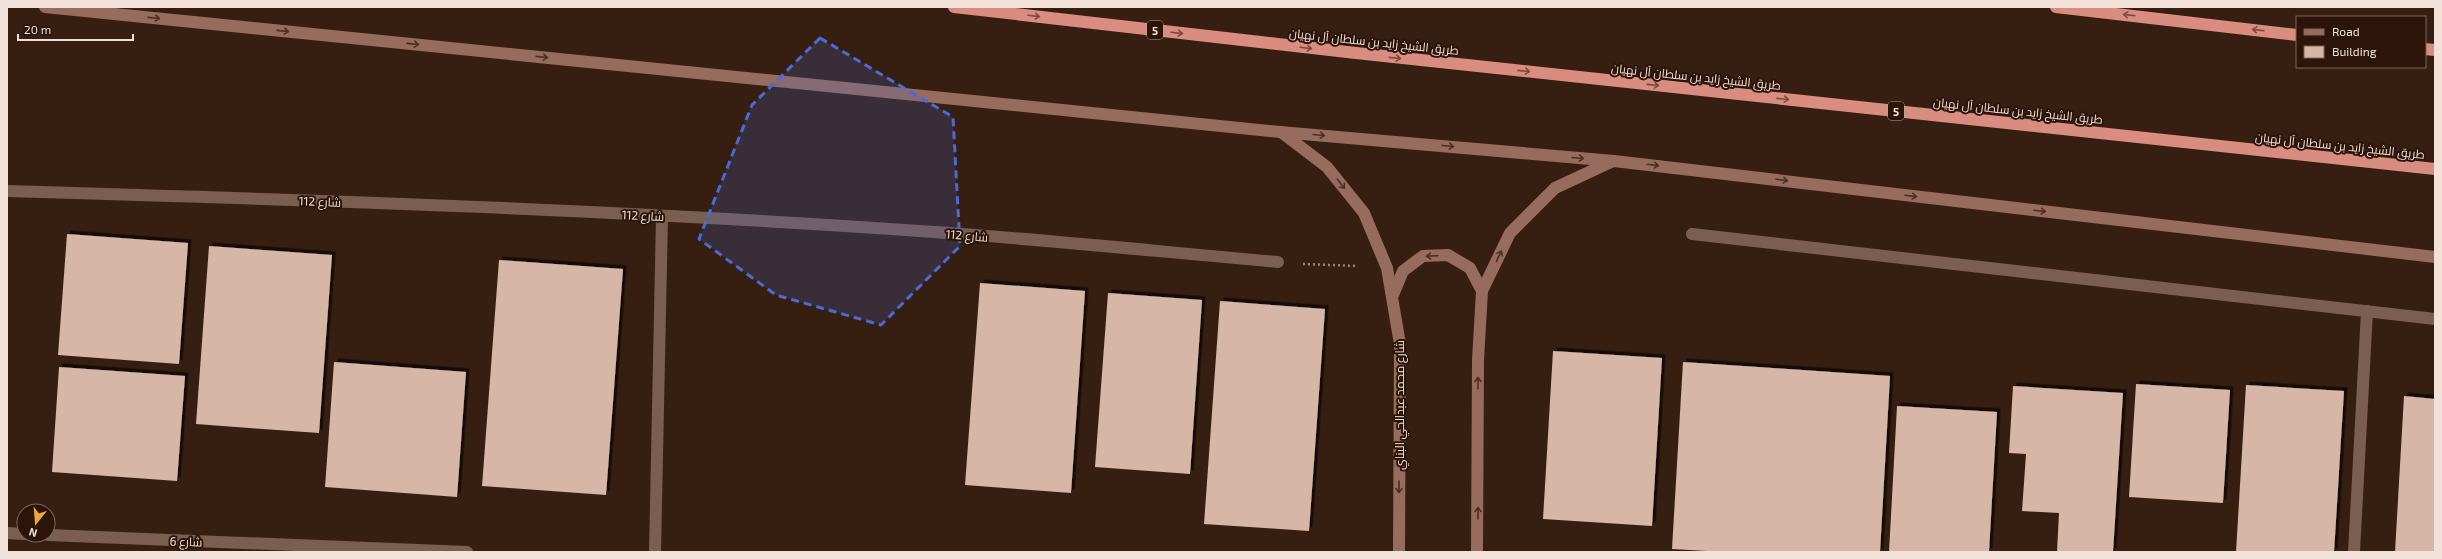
<svg xmlns="http://www.w3.org/2000/svg" width="2442" height="559" font-family="'Exo 2',Cairo,sans-serif">
  <defs>
    <filter id="shadow"><feDropShadow dx="3.5" dy="-3.5" stdDeviation="0" flood-color="#0009"/></filter>
  </defs>
  <rect width="100%" height="100%" fill="#361e11"/>
  <!-- building -->
  <g fill="#d6b6a6" filter="url(#shadow)">
    <path d="M 67,234 L 188,243 L 179,364 L 58,355 Z"/>
    <path d="M 209,246 L 332,255 L 319,433 L 196,424 Z"/>
    <path d="M 499,260 L 623,269 L 606,495 L 482,486 Z"/>
    <path d="M 980,283 L 1085,291 L 1071,493 L 965,485 Z"/>
    <path d="M 1108,293 L 1202,300 L 1190,474 L 1095,467 Z"/>
    <path d="M 1220,301 L 1325,309 L 1309,531 L 1204,524 Z"/>
    <path d="M 1553,351 L 1662,358 L 1652,526 L 1543,519 Z"/>
    <path d="M 334,362 L 466,372 L 457,497 L 325,487 Z"/>
    <path d="M 1683,362 L 1890,376 L 1880,552 L 1725,552 L 1672,549 Z"/>
    <path d="M 59,367 L 185,376 L 177,481 L 52,472 Z"/>
    <path d="M 2136,384 L 2230,390 L 2223,503 L 2129,497 Z"/>
    <path d="M 2246,385 L 2344,391 L 2334,552 L 2236,552 Z"/>
    <path d="M 2013,386 L 2123,393 L 2113,552 L 2057,552 L 2059,513 L 2022,511 L 2026,454 L 2009,453 Z"/>
    <path d="M 2404,396 L 2435,399 L 2435,552 L 2395,552 Z"/>
    <path d="M 1897,406 L 1997,412 L 1989,552 L 1889,552 Z"/>
  </g>
  <g fill="none" stroke-linecap="round" stroke-linejoin="round">
    <!-- path -->
    <path stroke="#99857a" stroke-width="2.5" stroke-dasharray="2 3" stroke-linecap="butt" d="M 1303,264 L 1358,266"/>
    <!-- lane -->
    <g stroke="#7a5e4f" stroke-width="12">
      <path d="M 1692,234 L 2435,319"/>
      <path d="M 655,552 L 662,217"/>
      <path d="M 2354,552 L 2367,311"/>
    </g>
    <!-- street -->
    <g stroke="#7a5e4f" stroke-width="12">
      <path d="M 7,191 C 316,200 625,210 934,232 C 1049,240 1164,252 1278,262"/>
      <path d="M 7,533 L 24,534"/>
      <path d="M 48,535 L 467,552"/>
    </g>
    <!-- secondary -->
    <g stroke="#966c5e" stroke-width="12">
      <path d="M 45,7 L 1280,132 L 1614,161 L 2435,257"/>
      <path d="M 1281,132 L 1327,167 L 1364,213 L 1387,268 L 1400,344 L 1399,552"/>
      <path d="M 1393,295 L 1403,271 L 1423,256 L 1448,255 L 1470,268 L 1482,291"/>
      <path d="M 1477,552 L 1478,360 L 1482,291 L 1510,233 L 1555,188 L 1613,161"/>
    </g>
    <!-- highway -->
    <g stroke="#d98d80" stroke-width="12">
      <path d="M 954,7 L 1356,53 L 2435,169"/>
      <path d="M 2056,7 L 2297,35"/>
      <path d="M 2425,49 L 2435,50"/>
    </g>
  </g>
  <!-- one-way arrows -->
  <defs><path id="oneway-shaft" d="M-6 0H5M1.5-3L5.5 0L1.5 3" fill="none" stroke-width="1.6" stroke-linecap="round" stroke-linejoin="round"/></defs>
  <g stroke="#7a4b3e">
    <use href="#oneway-shaft" transform="translate(2129 15) rotate(-173)"/>
    <use href="#oneway-shaft" transform="translate(1034 16) rotate(7)"/>
    <use href="#oneway-shaft" transform="translate(2258 30) rotate(-173)"/>
    <use href="#oneway-shaft" transform="translate(1177 33) rotate(7)"/>
    <use href="#oneway-shaft" transform="translate(1306 48) rotate(7)"/>
    <use href="#oneway-shaft" transform="translate(1395 58) rotate(6)"/>
    <use href="#oneway-shaft" transform="translate(1524 71) rotate(6)"/>
    <use href="#oneway-shaft" transform="translate(1653 85) rotate(6)"/>
    <use href="#oneway-shaft" transform="translate(1783 99) rotate(6)"/>
  </g>
  <g stroke="#4c2f22">
    <use href="#oneway-shaft" transform="translate(154 18) rotate(6)"/>
    <use href="#oneway-shaft" transform="translate(283 31) rotate(6)"/>
    <use href="#oneway-shaft" transform="translate(413 44) rotate(6)"/>
    <use href="#oneway-shaft" transform="translate(542 57) rotate(6)"/>
    <use href="#oneway-shaft" transform="translate(1319 135) rotate(5)"/>
    <use href="#oneway-shaft" transform="translate(1448 146) rotate(5)"/>
    <use href="#oneway-shaft" transform="translate(1578 158) rotate(5)"/>
    <use href="#oneway-shaft" transform="translate(1653 165) rotate(7)"/>
    <use href="#oneway-shaft" transform="translate(1782 180) rotate(7)"/>
    <use href="#oneway-shaft" transform="translate(1341 184) rotate(52)"/>
    <use href="#oneway-shaft" transform="translate(1911 196) rotate(7)"/>
    <use href="#oneway-shaft" transform="translate(2040 211) rotate(7)"/>
    <use href="#oneway-shaft" transform="translate(1432 256) rotate(178)"/>
    <use href="#oneway-shaft" transform="translate(1499 256) rotate(-65)"/>
    <use href="#oneway-shaft" transform="translate(1478 383) rotate(-90)"/>
    <use href="#oneway-shaft" transform="translate(1399 487) rotate(90)"/>
    <use href="#oneway-shaft" transform="translate(1478 513) rotate(-90)"/>
  </g>
  <!-- marked area -->
  <path fill="#486bd8" fill-opacity="0.2" stroke="#486bd8" stroke-width="3" stroke-dasharray="8 5" stroke-linejoin="round" d="M 820,38 L 953,117 L 960,246 L 881,325 L 776,295 L 699,239 L 752,105 Z"/>
  <g text-anchor="middle" dominant-baseline="central" stroke-width="4" stroke-linejoin="round" paint-order="stroke">
    <!-- shield labels -->
    <g fill="#2c1508" stroke="#b7a49a" stroke-width="1">
      <rect x="1147" y="21" width="16" height="18" rx="3"/>
      <rect x="1888" y="102" width="16" height="18" rx="3"/>
    </g>
    <g font-size="11" font-weight="bold" fill="#f2e1d8">
      <text x="1155" y="30">5</text>
      <text x="1896" y="111">5</text>
    </g>
    <!-- street labels -->
    <g font-size="12" fill="#f2e1d8" stroke="#2c1508">
      <text transform="translate(1374 41) rotate(6)">طريق الشيخ زايد بن سلطان آل نهيان</text>
      <text transform="translate(1696 76) rotate(6)">طريق الشيخ زايد بن سلطان آل نهيان</text>
      <text transform="translate(2018 110) rotate(6)">طريق الشيخ زايد بن سلطان آل نهيان</text>
      <text transform="translate(2340 145) rotate(6)">طريق الشيخ زايد بن سلطان آل نهيان</text>
      <text transform="translate(320 201) rotate(2)">شارع 112</text>
      <text transform="translate(643 215) rotate(3)">شارع 112</text>
      <text transform="translate(967 235) rotate(5)">شارع 112</text>
      <text transform="translate(1399 405) rotate(-90)">شارع محمد عبدالحي البناي</text>
      <text transform="translate(186 541) rotate(2)">شارع 6</text>
    </g>
  </g>
  <!-- border -->
  <rect width="2442" height="559" fill="none" stroke="#f2e1d8" stroke-width="16"/>
  <!-- legend -->
  <rect x="2296" y="16" width="130" height="52" fill="#2c1508" stroke="#7b675b"/>
  <rect x="2304" y="29" width="20" height="6" fill="#966c5e" stroke="#7b675b"/>
  <text x="2332" y="36" font-size="12" fill="#f2e1d8">Road</text>
  <rect x="2304" y="46" width="20" height="12" fill="#d6b6a6" stroke="#7b675b"/>
  <text x="2332" y="56" font-size="12" fill="#f2e1d8">Building</text>
  <!-- north arrow -->
  <g transform="translate(36 523) rotate(197)"><circle r="19" fill="#2c1508" stroke="#7b675b"/>
  <path d="M0-3L7 15L0 10L-7 15Z" fill="#e9ab38"/>
  <text y="-6" font-size="11" font-weight="bold" text-anchor="middle" fill="#f2e1d8">N</text>
  </g>
  <!-- scale -->
  <path d="M18 34v6h115v-6" fill="none" stroke="#f2e1d8" stroke-width="2"/>
  <text x="24" y="34" font-size="12" fill="#f2e1d8" stroke="#2c1508" stroke-width="3" paint-order="stroke">20 m</text>
</svg>
